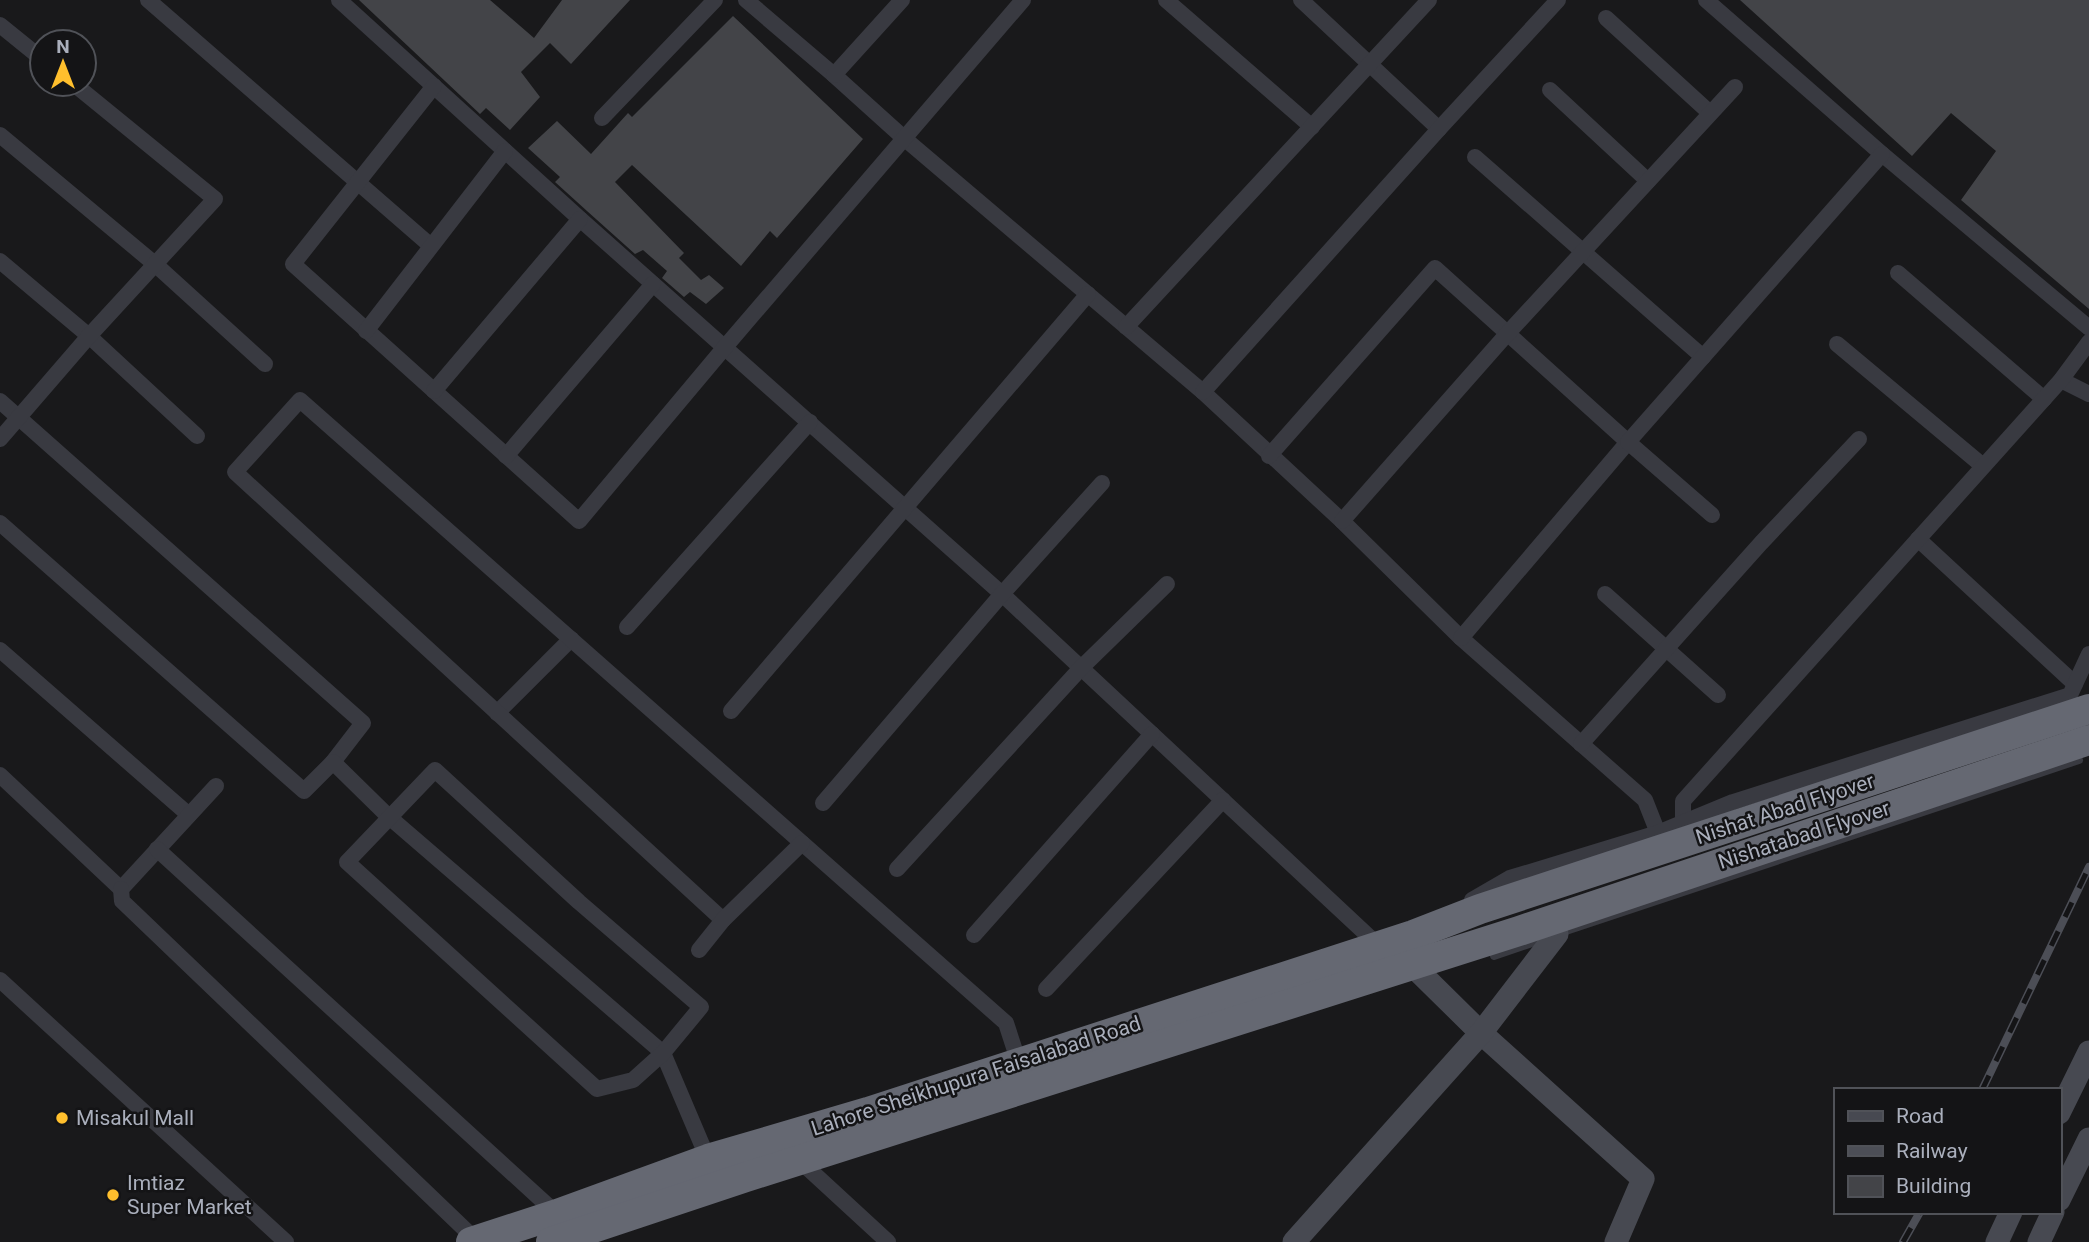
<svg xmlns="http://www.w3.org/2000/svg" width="2089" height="1242" font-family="Roboto,sans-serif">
  <rect width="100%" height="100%" fill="#19191b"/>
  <!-- building -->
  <g fill="#434448">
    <path d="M 359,0 L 490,0 L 534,38 L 562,0 L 630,0 L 571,64 L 550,43 L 521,72 L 540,97 L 510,130 L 486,108 L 480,114 Z"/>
    <path d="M 1740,0 L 2089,0 L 2089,309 L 1961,200 L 1996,151 L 1951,113 L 1912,156 Z"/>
    <path d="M 733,16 L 863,139 L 777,238 L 770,231 L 741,266 L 632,165 L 615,182 L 684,253 L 679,258 L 701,280 L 709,275 L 724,288 L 706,304 L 690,292 L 684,297 L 662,278 L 667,271 L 643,250 L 635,254 L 587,211 L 555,182 L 560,177 L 528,148 L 557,121 L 591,154 L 628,113 L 632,117 Z"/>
  </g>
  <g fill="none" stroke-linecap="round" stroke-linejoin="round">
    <!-- lane -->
    <g stroke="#393a41" stroke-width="8">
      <path d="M 1560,933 L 2079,760"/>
      <path d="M 1494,956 L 1544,939"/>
    </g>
    <!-- street -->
    <g stroke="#393a41" stroke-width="16">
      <path d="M 148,0 L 431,246"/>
      <path d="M 339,0 L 580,219 L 1002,594 L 1379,946"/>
      <path d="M 746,0 L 834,75 L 905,139 L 1203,392 L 1342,521 L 1461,638 L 1645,800 L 1658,833"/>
      <path d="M 1166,0 L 1312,127"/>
      <path d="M 1301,0 L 1439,129"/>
      <path d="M 1706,0 L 1882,154 L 2089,328"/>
      <path d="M 1606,18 L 1710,113"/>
      <path d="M 0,25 L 42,59"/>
      <path d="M 834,75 L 902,0"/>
      <path d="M 434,86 L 293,264 L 579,521 L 725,347 L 1023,0"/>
      <path d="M 1550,90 L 1648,181"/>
      <path d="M 602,118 L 715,0"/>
      <path d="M 0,135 L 156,265 L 265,364"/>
      <path d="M 1475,157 L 1703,357"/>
      <path d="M 0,261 L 89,336 L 197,436"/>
      <path d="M 1898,273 L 2044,399"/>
      <path d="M 1126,327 L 1429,0"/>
      <path d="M 366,331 L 505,151"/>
      <path d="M 1837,344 L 1983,466"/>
      <path d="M 2061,380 L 2089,394"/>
      <path d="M 434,391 L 580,219"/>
      <path d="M 1203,392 L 1439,129 L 1558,0"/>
      <path d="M 0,401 L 363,723 L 333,762"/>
      <path d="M 0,439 L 89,336 L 215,199 L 74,84"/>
      <path d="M 506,456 L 653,284"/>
      <path d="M 1269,456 L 1435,268 L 1628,442 L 1461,638"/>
      <path d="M 1712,515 L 1628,442 L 1882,154"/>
      <path d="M 1342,521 L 1507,334 L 1735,87"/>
      <path d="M 0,523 L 304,791 L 333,762 L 388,816 L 663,1053 L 708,1159"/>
      <path d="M 1918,539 L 2075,684"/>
      <path d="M 1605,594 L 1718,695"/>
      <path d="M 627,627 L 810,422"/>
      <path d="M 0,650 L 189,815"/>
      <path d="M 731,711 L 1088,294"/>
      <path d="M 497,713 L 571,639"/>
      <path d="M 1581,744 L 1761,543 L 1859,439"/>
      <path d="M 435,770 L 579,902 L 701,1007 L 663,1053 L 633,1080 L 597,1089 L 347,862 Z"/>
      <path d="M 0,775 L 121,889 L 216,786"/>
      <path d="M 823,803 L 1002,594 L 1102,483"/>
      <path d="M 1683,823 L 1683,801 L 2061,380 L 2089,342"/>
      <path d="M 157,849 L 557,1214"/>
      <path d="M 897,869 L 1081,668 L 1167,584"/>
      <path d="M 121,889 L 122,901 L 476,1240"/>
      <path d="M 1472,900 L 1510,878 L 1658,833 L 1733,802 L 2070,695 L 2089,654"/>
      <path d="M 723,920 L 235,472 L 300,400 L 1006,1023 L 1019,1063"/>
      <path d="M 974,935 L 1152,734"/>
      <path d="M 699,950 L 723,920 L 802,843"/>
      <path d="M 0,980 L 286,1242"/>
      <path d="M 1046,989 L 1223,800"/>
      <path d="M 799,1160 L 888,1242"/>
    </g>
    <!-- secondary -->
    <g stroke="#474951" stroke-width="23">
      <path d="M 1412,965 L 1481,1033 L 1643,1179 L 1616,1242"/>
      <path d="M 2059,1113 L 2089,1052"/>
      <path d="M 2059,1200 L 2089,1139"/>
      <path d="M 1294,1242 L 1481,1033 L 1557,934"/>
      <path d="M 1997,1242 L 2011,1212"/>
      <path d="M 2039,1242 L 2053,1212"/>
    </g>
    <!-- highway -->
    <g stroke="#656872" stroke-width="30">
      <path d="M 471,1242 L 557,1214 L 708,1159 L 868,1112 L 1413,935 L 1480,909 L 2089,709"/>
      <path d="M 551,1242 L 746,1177 L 1519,931 L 2089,740"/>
    </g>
    <!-- rail casing -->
    <g stroke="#4c4e56" stroke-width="8">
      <g id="rail">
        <path d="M 1982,1090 L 2089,867"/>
        <path d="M 1903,1242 L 1920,1212"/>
      </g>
    </g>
    <!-- rail -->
    <use href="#rail" stroke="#141416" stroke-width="5" stroke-dasharray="16" stroke-linecap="butt"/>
  </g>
  <!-- markers -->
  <g fill="#ffbf2d" stroke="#141416" stroke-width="2.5">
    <circle cx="62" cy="1118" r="7"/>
    <circle cx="113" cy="1195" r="7"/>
  </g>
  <g text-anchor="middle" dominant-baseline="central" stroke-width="5" stroke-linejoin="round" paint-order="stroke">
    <!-- street labels -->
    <g font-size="21" fill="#aaafbc" stroke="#141416">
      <text transform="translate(1785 809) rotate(-18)">Nishat Abad Flyover</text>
      <text transform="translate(1804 835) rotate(-18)">Nishatabad Flyover</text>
      <text transform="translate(976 1076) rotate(-18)">Lahore Sheikhupura Faisalabad Road</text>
    </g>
    <!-- poi labels -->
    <g font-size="21" fill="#aaafbc" stroke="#141416" text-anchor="start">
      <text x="76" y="1118">Misakul Mall</text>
      <text x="127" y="1183">Imtiaz<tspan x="127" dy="24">Super Market</tspan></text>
    </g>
  </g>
  <!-- legend -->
  <rect x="1834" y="1088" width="228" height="126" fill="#141416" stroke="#505258" stroke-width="2"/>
  <rect x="1848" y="1111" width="35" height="10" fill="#474951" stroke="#505258" stroke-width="2"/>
  <text x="1896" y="1123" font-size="21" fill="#aaafbc">Road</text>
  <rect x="1848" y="1146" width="35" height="10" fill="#4c4e56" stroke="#505258" stroke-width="2"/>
  <text x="1896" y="1158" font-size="21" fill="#aaafbc">Railway</text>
  <rect x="1848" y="1176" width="35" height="21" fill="#434448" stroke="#505258" stroke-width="2"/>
  <text x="1896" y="1193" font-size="21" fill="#aaafbc">Building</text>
  <!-- north arrow -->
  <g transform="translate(63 63)"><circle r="33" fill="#141416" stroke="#505258" stroke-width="2"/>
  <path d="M0-5L12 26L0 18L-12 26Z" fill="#ffbf2d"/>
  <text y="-10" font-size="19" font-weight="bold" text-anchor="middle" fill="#aaafbc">N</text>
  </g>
</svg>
